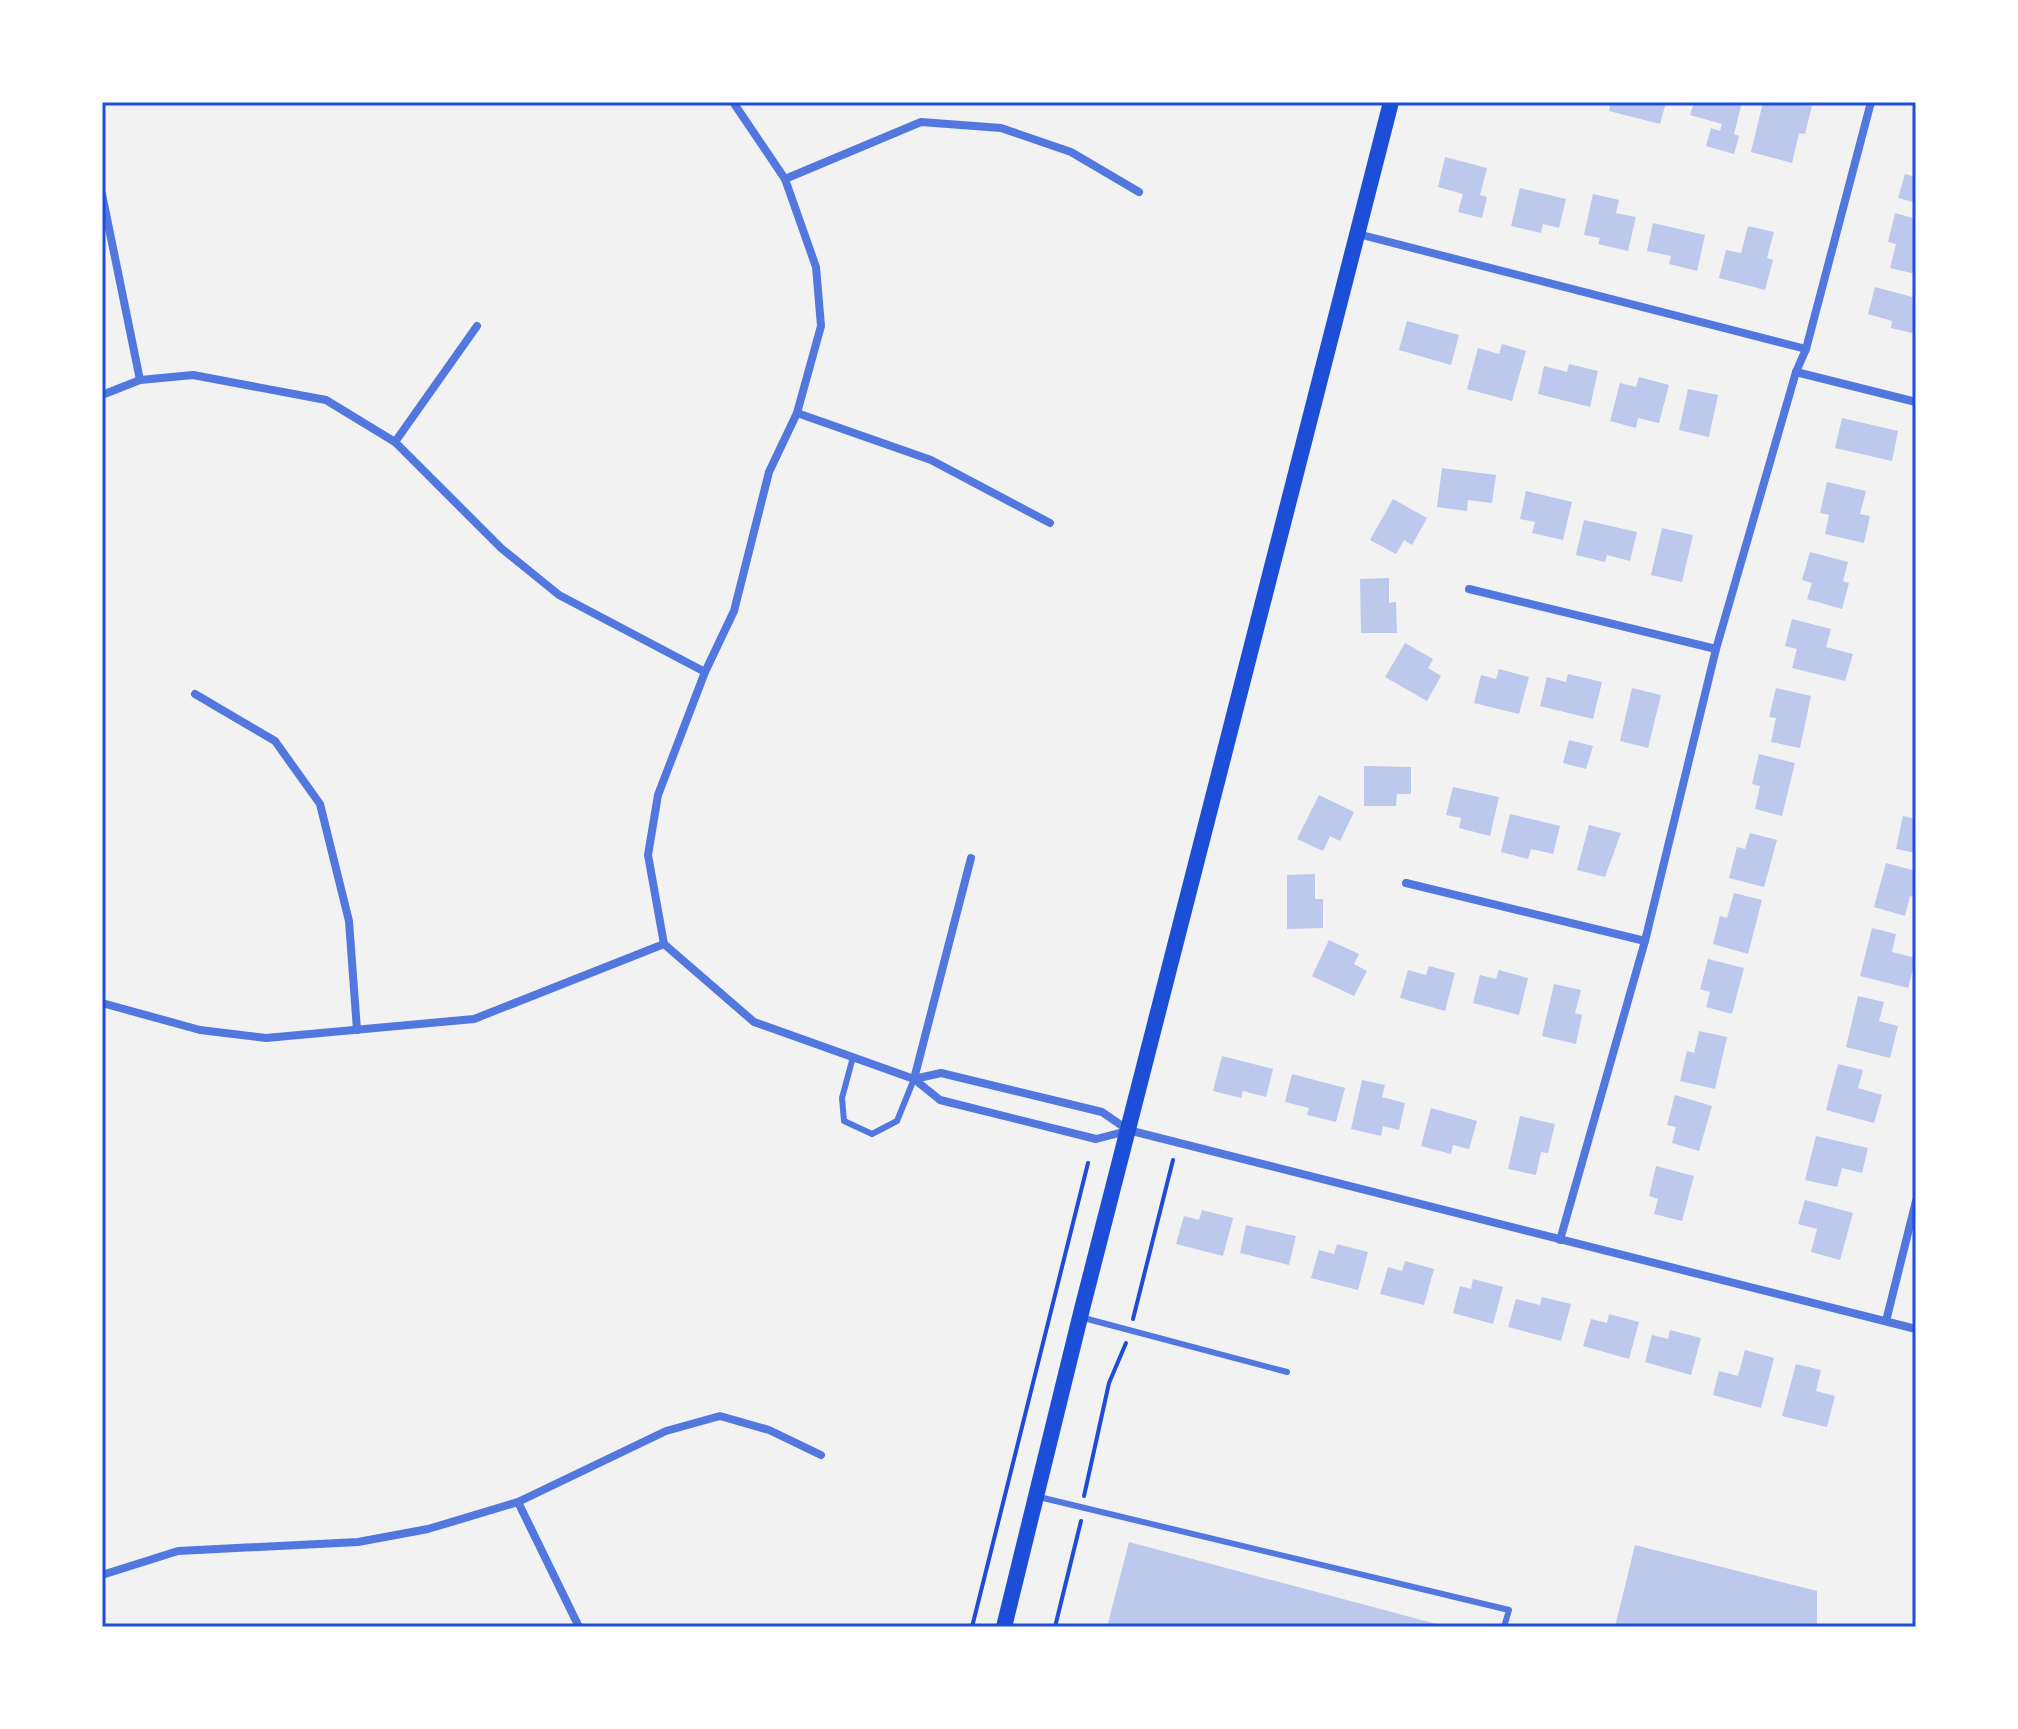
<svg xmlns="http://www.w3.org/2000/svg" width="2018" height="1729" font-family="'PT Sans Narrow',sans-serif">
  <rect width="100%" height="100%" fill="#f2f2f2"/>
  <!-- building -->
  <g fill="#bdc9ec">
    <path d="M 1611,102 L 1666,102 L 1660,124 L 1609,111 Z"/>
    <path d="M 1694,102 L 1742,102 L 1734,134 L 1739,136 L 1734,154 L 1706,146 L 1711,128 L 1720,131 L 1722,124 L 1690,115 Z"/>
    <path d="M 1763,102 L 1812,106 L 1805,134 L 1799,133 L 1792,163 L 1751,152 Z"/>
    <path d="M 1445,157 L 1487,168 L 1480,195 L 1487,197 L 1482,218 L 1458,212 L 1463,194 L 1438,187 Z"/>
    <path d="M 1905,174 L 1916,177 L 1916,203 L 1898,198 Z"/>
    <path d="M 1520,188 L 1566,199 L 1559,228 L 1543,224 L 1541,233 L 1511,226 Z"/>
    <path d="M 1593,194 L 1619,200 L 1616,213 L 1636,217 L 1628,251 L 1598,244 L 1600,238 L 1584,235 Z"/>
    <path d="M 1895,213 L 1916,219 L 1916,274 L 1890,268 L 1896,244 L 1888,242 Z"/>
    <path d="M 1653,223 L 1705,235 L 1697,271 L 1669,264 L 1671,256 L 1647,251 Z"/>
    <path d="M 1748,226 L 1774,232 L 1767,258 L 1773,260 L 1765,290 L 1719,278 L 1726,250 L 1741,253 Z"/>
    <path d="M 1875,287 L 1916,298 L 1916,334 L 1891,328 L 1892,321 L 1868,314 Z"/>
    <path d="M 1407,321 L 1459,335 L 1451,365 L 1399,350 Z"/>
    <path d="M 1502,344 L 1526,351 L 1512,401 L 1467,389 L 1478,348 L 1499,354 Z"/>
    <path d="M 1569,364 L 1598,371 L 1590,407 L 1538,394 L 1544,366 L 1567,372 Z"/>
    <path d="M 1639,377 L 1669,385 L 1659,423 L 1638,418 L 1636,428 L 1610,421 L 1620,383 L 1636,387 Z"/>
    <path d="M 1688,389 L 1718,395 L 1709,437 L 1679,430 Z"/>
    <path d="M 1842,418 L 1898,431 L 1892,461 L 1835,448 Z"/>
    <path d="M 1442,468 L 1496,475 L 1492,503 L 1468,500 L 1467,511 L 1437,507 Z"/>
    <path d="M 1827,482 L 1866,491 L 1860,514 L 1870,516 L 1864,543 L 1825,534 L 1829,515 L 1820,513 Z"/>
    <path d="M 1526,491 L 1572,502 L 1563,540 L 1532,533 L 1535,522 L 1520,519 Z"/>
    <path d="M 1393,499 L 1427,518 L 1412,545 L 1404,540 L 1396,554 L 1370,540 Z"/>
    <path d="M 1584,520 L 1637,532 L 1630,561 L 1607,555 L 1605,562 L 1576,555 Z"/>
    <path d="M 1662,528 L 1693,535 L 1682,582 L 1651,575 Z"/>
    <path d="M 1810,552 L 1848,562 L 1843,581 L 1849,583 L 1842,609 L 1807,599 L 1812,583 L 1802,580 Z"/>
    <path d="M 1389,578 L 1389,603 L 1396,602 L 1397,633 L 1361,633 L 1360,579 Z"/>
    <path d="M 1792,619 L 1831,629 L 1826,647 L 1853,654 L 1845,681 L 1792,668 L 1797,649 L 1785,646 Z"/>
    <path d="M 1405,643 L 1433,659 L 1428,668 L 1441,676 L 1427,701 L 1385,677 Z"/>
    <path d="M 1499,669 L 1529,677 L 1519,714 L 1474,703 L 1481,675 L 1496,679 Z"/>
    <path d="M 1568,674 L 1602,682 L 1593,719 L 1540,706 L 1547,677 L 1566,682 Z"/>
    <path d="M 1632,688 L 1661,695 L 1648,748 L 1620,741 Z"/>
    <path d="M 1776,688 L 1811,696 L 1800,748 L 1771,742 L 1776,718 L 1769,717 Z"/>
    <path d="M 1569,740 L 1593,746 L 1586,769 L 1563,763 Z"/>
    <path d="M 1759,754 L 1795,763 L 1782,816 L 1755,809 L 1760,786 L 1752,784 Z"/>
    <path d="M 1364,766 L 1411,767 L 1411,794 L 1397,794 L 1396,806 L 1364,806 Z"/>
    <path d="M 1453,787 L 1499,797 L 1490,836 L 1459,828 L 1461,818 L 1446,815 Z"/>
    <path d="M 1319,795 L 1354,812 L 1340,841 L 1330,836 L 1323,851 L 1297,839 Z"/>
    <path d="M 1510,814 L 1560,826 L 1553,854 L 1531,849 L 1528,859 L 1501,852 Z"/>
    <path d="M 1903,816 L 1916,819 L 1916,853 L 1896,849 Z"/>
    <path d="M 1589,825 L 1621,833 L 1605,877 L 1577,870 Z"/>
    <path d="M 1750,833 L 1777,840 L 1764,887 L 1729,878 L 1737,847 L 1745,849 Z"/>
    <path d="M 1886,863 L 1916,871 L 1916,898 L 1910,896 L 1905,916 L 1874,907 Z"/>
    <path d="M 1315,874 L 1315,899 L 1323,899 L 1323,928 L 1287,929 L 1287,875 Z"/>
    <path d="M 1734,893 L 1762,900 L 1748,954 L 1713,944 L 1720,916 L 1727,918 Z"/>
    <path d="M 1872,928 L 1896,934 L 1892,952 L 1916,958 L 1908,988 L 1860,976 Z"/>
    <path d="M 1329,940 L 1359,954 L 1354,964 L 1367,971 L 1354,996 L 1312,976 Z"/>
    <path d="M 1708,959 L 1744,968 L 1732,1014 L 1706,1007 L 1710,992 L 1700,989 Z"/>
    <path d="M 1429,966 L 1455,973 L 1445,1011 L 1400,998 L 1408,970 L 1426,975 Z"/>
    <path d="M 1499,970 L 1528,978 L 1519,1015 L 1473,1003 L 1480,975 L 1496,979 Z"/>
    <path d="M 1554,984 L 1581,990 L 1575,1013 L 1582,1015 L 1576,1044 L 1542,1036 Z"/>
    <path d="M 1858,996 L 1884,1002 L 1879,1021 L 1898,1026 L 1890,1058 L 1846,1047 Z"/>
    <path d="M 1699,1031 L 1727,1037 L 1715,1089 L 1680,1081 L 1687,1051 L 1694,1053 Z"/>
    <path d="M 1222,1056 L 1273,1069 L 1266,1097 L 1243,1091 L 1241,1098 L 1213,1091 Z"/>
    <path d="M 1838,1064 L 1863,1070 L 1858,1088 L 1882,1095 L 1874,1123 L 1826,1110 Z"/>
    <path d="M 1292,1074 L 1345,1088 L 1336,1122 L 1307,1115 L 1309,1108 L 1285,1102 Z"/>
    <path d="M 1362,1080 L 1385,1085 L 1382,1097 L 1405,1103 L 1399,1130 L 1383,1126 L 1381,1136 L 1351,1129 Z"/>
    <path d="M 1675,1095 L 1712,1106 L 1699,1151 L 1672,1143 L 1676,1127 L 1667,1125 Z"/>
    <path d="M 1431,1108 L 1477,1121 L 1469,1149 L 1453,1145 L 1451,1154 L 1421,1146 Z"/>
    <path d="M 1520,1116 L 1555,1124 L 1548,1153 L 1541,1152 L 1536,1175 L 1508,1169 Z"/>
    <path d="M 1816,1136 L 1868,1148 L 1862,1173 L 1842,1168 L 1837,1187 L 1805,1180 Z"/>
    <path d="M 1656,1166 L 1694,1176 L 1682,1221 L 1654,1214 L 1658,1199 L 1649,1196 Z"/>
    <path d="M 1805,1200 L 1853,1213 L 1840,1260 L 1811,1252 L 1817,1229 L 1798,1224 Z"/>
    <path d="M 1202,1210 L 1233,1218 L 1223,1256 L 1176,1244 L 1184,1216 L 1199,1220 Z"/>
    <path d="M 1246,1225 L 1296,1236 L 1289,1265 L 1240,1253 Z"/>
    <path d="M 1337,1244 L 1368,1252 L 1358,1290 L 1311,1278 L 1319,1250 L 1334,1254 Z"/>
    <path d="M 1405,1261 L 1434,1269 L 1424,1305 L 1380,1294 L 1388,1267 L 1402,1271 Z"/>
    <path d="M 1473,1279 L 1503,1287 L 1493,1324 L 1453,1313 L 1460,1286 L 1471,1289 Z"/>
    <path d="M 1542,1297 L 1571,1304 L 1561,1341 L 1508,1327 L 1516,1299 L 1540,1305 Z"/>
    <path d="M 1609,1314 L 1639,1322 L 1629,1359 L 1583,1346 L 1591,1319 L 1607,1323 Z"/>
    <path d="M 1670,1330 L 1701,1338 L 1691,1375 L 1645,1362 L 1652,1335 L 1668,1339 Z"/>
    <path d="M 1745,1350 L 1774,1358 L 1761,1408 L 1713,1395 L 1719,1371 L 1738,1376 Z"/>
    <path d="M 1796,1364 L 1821,1370 L 1816,1391 L 1835,1396 L 1827,1427 L 1782,1416 Z"/>
    <path d="M 1129,1542 L 1444,1626 L 1444,1627 L 1107,1627 Z"/>
    <path d="M 1635,1545 L 1817,1591 L 1817,1627 L 1615,1627 Z"/>
  </g>
  <g fill="none" stroke-linecap="round" stroke-linejoin="round">
    <!-- path -->
    <g stroke="#1d4ed8" stroke-width="4">
      <path d="M 1133,1319 L 1173,1160"/>
      <path d="M 1084,1496 L 1109,1383 L 1126,1343"/>
      <path d="M 972,1627 L 1088,1163"/>
      <path d="M 1055,1627 L 1081,1521"/>
    </g>
    <!-- service -->
    <g stroke="#5277de" stroke-width="6">
      <path d="M 853,1057 L 842,1098 L 844,1121 L 872,1134 L 897,1121 L 914,1079"/>
      <path d="M 1080,1317 L 1287,1372"/>
      <path d="M 1039,1497 L 1509,1610 L 1504,1627"/>
    </g>
    <!-- minor -->
    <g stroke="#5277de" stroke-width="8">
      <path d="M 785,179 L 921,122 L 1001,128 L 1071,152 L 1139,192"/>
      <path d="M 102,194 L 140,380"/>
      <path d="M 1358,234 L 1806,349"/>
      <path d="M 1796,372 L 1916,402"/>
      <path d="M 102,395 L 140,380 L 193,375 L 326,400 L 395,442 L 501,548 L 559,595 L 705,672"/>
      <path d="M 797,413 L 931,460 L 1050,523"/>
      <path d="M 395,442 L 477,326"/>
      <path d="M 1469,589 L 1716,649"/>
      <path d="M 195,694 L 275,741 L 320,804 L 349,921 L 357,1030"/>
      <path d="M 1406,883 L 1645,941"/>
      <path d="M 664,944 L 648,855 L 658,795 L 705,672 L 734,611 L 769,472 L 797,413 L 821,326 L 816,267 L 785,179 L 733,102"/>
      <path d="M 102,1003 L 200,1030 L 266,1038 L 474,1019 L 664,944 L 754,1022 L 914,1079 L 940,1100 L 1096,1139 L 1127,1131"/>
      <path d="M 914,1079 L 941,1073 L 1102,1112 L 1128,1130 L 1916,1329"/>
      <path d="M 914,1079 L 971,858"/>
      <path d="M 1560,1240 L 1645,941 L 1716,649 L 1796,372 L 1806,349 L 1871,102"/>
      <path d="M 1886,1321 L 1916,1201"/>
      <path d="M 518,1502 L 579,1627"/>
      <path d="M 102,1575 L 178,1551 L 358,1542 L 428,1529 L 518,1502 L 666,1431 L 720,1416 L 769,1430 L 821,1455"/>
    </g>
    <!-- secondary -->
    <path stroke="#1d4ed8" stroke-width="16" d="M 1004,1627 L 1082,1309 L 1391,102"/>
  </g>
  <!-- border -->
  <rect width="2018" height="1729" fill="none" stroke="#ffffff" stroke-width="208"/>
  <rect x="104" y="104" width="1810" height="1521" fill="none" stroke="#1d4ed8" stroke-width="3"/>
</svg>
